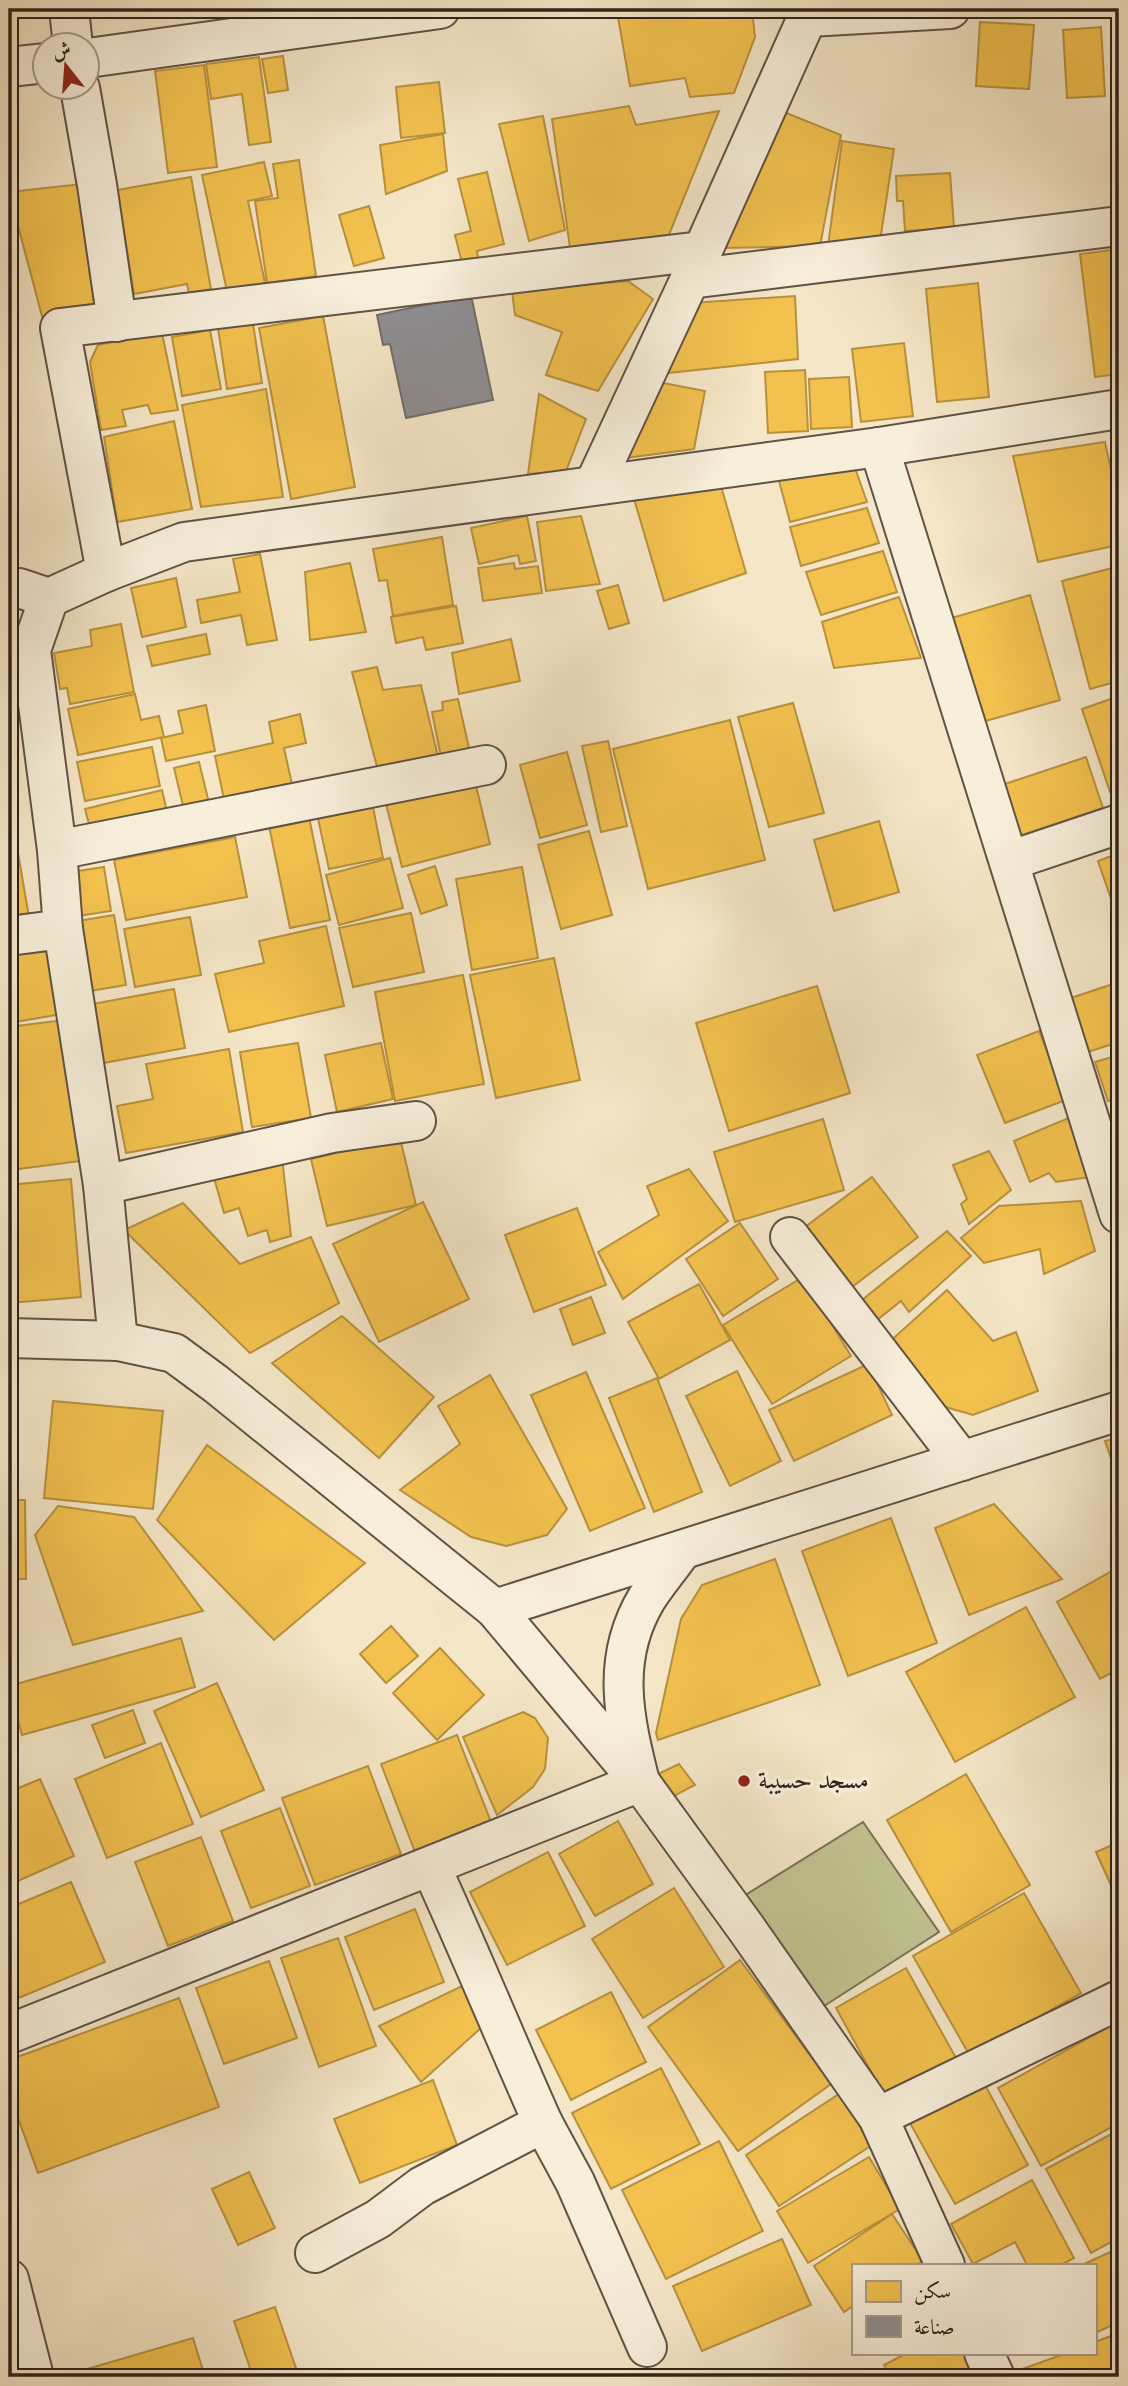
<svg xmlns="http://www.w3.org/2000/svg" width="1128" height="2386" font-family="'Sorts Mill Goudy',Amiri,serif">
  <rect width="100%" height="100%" fill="#f4e6c7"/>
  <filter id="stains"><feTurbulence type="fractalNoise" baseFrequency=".00286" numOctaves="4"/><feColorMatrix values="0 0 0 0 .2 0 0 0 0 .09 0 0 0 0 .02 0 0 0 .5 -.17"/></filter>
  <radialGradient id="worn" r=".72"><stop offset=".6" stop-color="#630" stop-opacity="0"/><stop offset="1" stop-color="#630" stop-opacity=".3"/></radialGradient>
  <!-- green -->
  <path fill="#c1c391" stroke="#787256" stroke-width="2" d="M 863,1822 L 939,1932 L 821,2008 L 739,1899 Z"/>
  <!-- homes -->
  <g fill="#f2c14e" stroke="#b8913e" stroke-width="2">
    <path d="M 629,9 L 752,9 L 755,37 L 734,93 L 690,97 L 685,78 L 630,86 L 617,11 Z"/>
    <path d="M 980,22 L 1034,25 L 1029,89 L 976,86 Z"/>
    <path d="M 1101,27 L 1105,96 L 1067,98 L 1063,30 Z"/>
    <path d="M 1119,28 L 1119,106 L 1117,106 L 1112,29 Z"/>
    <path d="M 283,56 L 288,90 L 268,93 L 262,59 Z"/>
    <path d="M 259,57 L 271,142 L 249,145 L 242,94 L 211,99 L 206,64 Z"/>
    <path d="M 204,65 L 217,167 L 168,173 L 155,71 Z"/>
    <path d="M 439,82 L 445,133 L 401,138 L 396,87 Z"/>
    <path d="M 629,106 L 636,125 L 719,111 L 668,237 L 571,255 L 552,119 Z"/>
    <path d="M 784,112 L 841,135 L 820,246 L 722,248 Z"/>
    <path d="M 543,116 L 565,230 L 529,241 L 499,124 Z"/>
    <path d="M 443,134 L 447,171 L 386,194 L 380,145 Z"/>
    <path d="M 842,141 L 894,149 L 879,248 L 828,246 Z"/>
    <path d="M 299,160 L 316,276 L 267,283 L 255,201 L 278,198 L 273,164 Z"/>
    <path d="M 264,162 L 272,196 L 248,201 L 265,283 L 227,291 L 202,175 Z"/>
    <path d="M 487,172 L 504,244 L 477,251 L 479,263 L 463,267 L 455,235 L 471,231 L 458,179 Z"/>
    <path d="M 950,173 L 954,228 L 905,231 L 903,201 L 897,201 L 896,176 Z"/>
    <path d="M 191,177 L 211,289 L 189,293 L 187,284 L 134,294 L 117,190 Z"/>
    <path d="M 81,184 L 101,311 L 43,320 L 9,192 Z"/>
    <path d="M 369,206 L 384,258 L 354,266 L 339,215 Z"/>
    <path d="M 1119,249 L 1119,374 L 1095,377 L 1080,254 Z"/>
    <path d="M 628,281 L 653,299 L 598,391 L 546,375 L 562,332 L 515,315 L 512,291 Z"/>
    <path d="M 978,283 L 989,397 L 937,402 L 926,289 Z"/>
    <path d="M 795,296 L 798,359 L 659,374 L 692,303 Z"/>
    <path d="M 323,316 L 355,487 L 291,499 L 259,328 Z"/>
    <path d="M 253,323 L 262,383 L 227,389 L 218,328 Z"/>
    <path d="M 210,330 L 221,389 L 182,396 L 172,337 Z"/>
    <path d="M 162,333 L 178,410 L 151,414 L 148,405 L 122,410 L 126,426 L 101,430 L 90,362 L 98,345 Z"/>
    <path d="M 904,343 L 913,416 L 861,422 L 852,349 Z"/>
    <path d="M 805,370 L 808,431 L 768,433 L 765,372 Z"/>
    <path d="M 849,377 L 852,427 L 811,429 L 809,379 Z"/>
    <path d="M 653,381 L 705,391 L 694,449 L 618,459 Z"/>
    <path d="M 266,389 L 283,497 L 201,507 L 182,405 Z"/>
    <path d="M 539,394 L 586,419 L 566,471 L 528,474 Z"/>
    <path d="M 174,421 L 192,509 L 117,522 L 104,437 Z"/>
    <path d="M 1105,442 L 1119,507 L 1119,545 L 1038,562 L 1013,456 Z"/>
    <path d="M 855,468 L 867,502 L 790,522 L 778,477 Z"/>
    <path d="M 721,486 L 746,573 L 664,601 L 632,492 Z"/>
    <path d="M 867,508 L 879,543 L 801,566 L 790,527 Z"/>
    <path d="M 527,516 L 536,561 L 520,564 L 518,555 L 479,564 L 471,528 Z"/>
    <path d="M 581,516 L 600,584 L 546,591 L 537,522 Z"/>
    <path d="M 442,537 L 453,605 L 393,616 L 387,580 L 379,581 L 373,549 Z"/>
    <path d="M 883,551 L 897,592 L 821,615 L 806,572 Z"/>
    <path d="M 260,554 L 277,640 L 247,645 L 241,615 L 201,623 L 197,600 L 240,592 L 233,559 Z"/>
    <path d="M 350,563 L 366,632 L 310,640 L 305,572 Z"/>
    <path d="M 514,563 L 515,569 L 538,566 L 542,593 L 483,601 L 478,568 Z"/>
    <path d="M 1116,567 L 1119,578 L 1119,681 L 1090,689 L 1062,581 Z"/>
    <path d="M 176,578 L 186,627 L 142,637 L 131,588 Z"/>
    <path d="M 618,585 L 629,623 L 609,629 L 597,591 Z"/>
    <path d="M 1030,595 L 1060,700 L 982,722 L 952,618 Z"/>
    <path d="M 899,597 L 921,658 L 834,668 L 822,622 Z"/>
    <path d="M 456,606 L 463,643 L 426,650 L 423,637 L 396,643 L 391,617 Z"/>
    <path d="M 121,624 L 134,692 L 70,704 L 67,688 L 60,689 L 54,653 L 92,646 L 90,630 Z"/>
    <path d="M 206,634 L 210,654 L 152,666 L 147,646 Z"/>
    <path d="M 511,639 L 520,681 L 459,694 L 452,653 Z"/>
    <path d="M 377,667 L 383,690 L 421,685 L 440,765 L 380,778 L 352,672 Z"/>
    <path d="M 135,694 L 141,720 L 159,716 L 164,737 L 78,755 L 68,709 Z"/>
    <path d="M 1119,696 L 1119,789 L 1110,792 L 1082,709 Z"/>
    <path d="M 458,699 L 471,757 L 442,762 L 432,712 L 443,710 L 442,702 Z"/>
    <path d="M 793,703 L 824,813 L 769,827 L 738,717 Z"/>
    <path d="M 206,705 L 215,751 L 166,761 L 161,738 L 183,733 L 178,711 Z"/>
    <path d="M 300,714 L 306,743 L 284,748 L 293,789 L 225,804 L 215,756 L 273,743 L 269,722 Z"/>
    <path d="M 730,720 L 765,860 L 648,889 L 613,749 Z"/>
    <path d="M 608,741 L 627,826 L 601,832 L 582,746 Z"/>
    <path d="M 152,747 L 160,786 L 85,801 L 77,762 Z"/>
    <path d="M 567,752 L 587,825 L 540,838 L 520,765 Z"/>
    <path d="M 1086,757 L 1103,808 L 1012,838 L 996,787 Z"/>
    <path d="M 199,762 L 210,807 L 185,814 L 174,768 Z"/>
    <path d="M 474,777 L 490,844 L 402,867 L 385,800 Z"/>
    <path d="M 162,790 L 167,812 L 91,832 L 85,809 Z"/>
    <path d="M 372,802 L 383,858 L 329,869 L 317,814 Z"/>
    <path d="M 309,817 L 330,920 L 290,928 L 269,826 Z"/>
    <path d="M 879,821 L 899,892 L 834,911 L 814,840 Z"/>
    <path d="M 589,831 L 612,915 L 561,929 L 538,845 Z"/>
    <path d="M 235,837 L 247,897 L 126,920 L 114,860 Z"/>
    <path d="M 9,852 L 18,853 L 29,917 L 9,927 Z"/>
    <path d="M 1119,853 L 1119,922 L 1098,861 Z"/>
    <path d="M 390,858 L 403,908 L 339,925 L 326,875 Z"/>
    <path d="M 435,866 L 447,905 L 421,914 L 408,875 Z"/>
    <path d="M 104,867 L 111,911 L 71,917 L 65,873 Z"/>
    <path d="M 522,867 L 538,958 L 472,970 L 456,879 Z"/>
    <path d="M 411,913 L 424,972 L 353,987 L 339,928 Z"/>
    <path d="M 114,915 L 126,985 L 84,992 L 72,922 Z"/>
    <path d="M 190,917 L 201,975 L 135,987 L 124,929 Z"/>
    <path d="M 326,926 L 344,1006 L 229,1032 L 215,974 L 264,963 L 259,941 Z"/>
    <path d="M 50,943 L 62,1014 L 9,1023 L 9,950 Z"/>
    <path d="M 554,958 L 580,1080 L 496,1098 L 470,975 Z"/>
    <path d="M 463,975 L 484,1084 L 395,1101 L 375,992 Z"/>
    <path d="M 1119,982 L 1119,1042 L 1088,1052 L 1071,998 Z"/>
    <path d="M 817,986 L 850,1093 L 729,1131 L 696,1023 Z"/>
    <path d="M 174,989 L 185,1048 L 98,1064 L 87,1005 Z"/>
    <path d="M 64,1020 L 81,1161 L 10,1170 L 9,1027 Z"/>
    <path d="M 1039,1031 L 1066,1100 L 1005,1123 L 977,1055 Z"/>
    <path d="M 298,1043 L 311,1118 L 252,1127 L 240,1052 Z"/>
    <path d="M 381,1043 L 393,1099 L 337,1112 L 325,1055 Z"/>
    <path d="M 229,1049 L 243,1132 L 126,1153 L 117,1106 L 153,1099 L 146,1064 Z"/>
    <path d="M 1119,1055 L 1119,1098 L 1108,1101 L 1095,1062 Z"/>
    <path d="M 1078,1114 L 1097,1176 L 1056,1182 L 1049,1173 L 1030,1182 L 1014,1141 Z"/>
    <path d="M 823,1119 L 844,1190 L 735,1222 L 714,1152 Z"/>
    <path d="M 400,1138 L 416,1205 L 327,1226 L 311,1159 Z"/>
    <path d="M 989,1151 L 1011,1190 L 969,1224 L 961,1204 L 967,1199 L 953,1165 Z"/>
    <path d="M 282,1158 L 291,1236 L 270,1242 L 267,1230 L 248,1236 L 239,1208 L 224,1213 L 214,1178 Z"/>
    <path d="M 689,1169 L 728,1221 L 623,1299 L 598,1252 L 659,1215 L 647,1186 Z"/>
    <path d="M 872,1177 L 918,1237 L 848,1290 L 801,1230 Z"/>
    <path d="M 71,1179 L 81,1297 L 9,1303 L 9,1185 Z"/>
    <path d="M 1081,1201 L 1095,1251 L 1044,1274 L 1040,1249 L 984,1263 L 961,1238 L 999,1206 Z"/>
    <path d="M 423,1202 L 469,1299 L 379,1342 L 333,1244 Z"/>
    <path d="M 183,1203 L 240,1264 L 311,1237 L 339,1303 L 250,1353 L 124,1230 Z"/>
    <path d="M 577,1208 L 606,1285 L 534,1312 L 505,1235 Z"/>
    <path d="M 740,1223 L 778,1279 L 723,1316 L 686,1259 Z"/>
    <path d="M 947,1231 L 971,1256 L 909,1312 L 901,1301 L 872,1324 L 856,1305 Z"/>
    <path d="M 803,1277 L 851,1356 L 772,1404 L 723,1325 Z"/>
    <path d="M 699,1284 L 730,1340 L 659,1379 L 628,1322 Z"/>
    <path d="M 947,1290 L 993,1341 L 1016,1332 L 1038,1391 L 973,1415 L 942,1406 L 887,1344 Z"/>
    <path d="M 591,1297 L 605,1333 L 573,1345 L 560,1309 Z"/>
    <path d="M 342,1316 L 434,1397 L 379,1458 L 272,1363 Z"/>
    <path d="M 868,1364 L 892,1415 L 794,1461 L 769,1410 Z"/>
    <path d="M 737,1371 L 781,1461 L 730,1486 L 686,1396 Z"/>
    <path d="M 586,1372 L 645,1508 L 590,1531 L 531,1395 Z"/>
    <path d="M 490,1375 L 567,1509 L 547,1535 L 506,1546 L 471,1537 L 400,1490 L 460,1444 L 438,1406 Z"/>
    <path d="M 657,1378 L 702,1492 L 654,1512 L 609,1398 Z"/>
    <path d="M 53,1401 L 163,1411 L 153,1509 L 44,1498 Z"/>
    <path d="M 1119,1438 L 1119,1482 L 1105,1441 Z"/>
    <path d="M 207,1445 L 365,1563 L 274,1640 L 157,1520 Z"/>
    <path d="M 9,1500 L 25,1500 L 26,1579 L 9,1579 Z"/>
    <path d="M 994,1504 L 1062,1579 L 969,1615 L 935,1528 Z"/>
    <path d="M 58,1506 L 134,1517 L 203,1611 L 73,1645 L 35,1535 Z"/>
    <path d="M 891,1518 L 937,1643 L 848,1676 L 802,1551 Z"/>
    <path d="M 775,1559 L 820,1685 L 658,1740 L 656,1733 L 681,1619 L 702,1585 Z"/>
    <path d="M 1119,1567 L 1119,1669 L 1100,1679 L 1057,1602 Z"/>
    <path d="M 1026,1607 L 1075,1697 L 955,1762 L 906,1672 Z"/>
    <path d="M 391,1626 L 418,1656 L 386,1683 L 360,1654 Z"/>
    <path d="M 181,1638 L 195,1687 L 22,1735 L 9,1686 Z"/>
    <path d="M 440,1648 L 484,1695 L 437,1740 L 393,1693 Z"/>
    <path d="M 217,1683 L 264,1790 L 201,1817 L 154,1711 Z"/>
    <path d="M 133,1710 L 145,1743 L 105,1758 L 92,1725 Z"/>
    <path d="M 523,1712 L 535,1718 L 548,1738 L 545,1769 L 533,1787 L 497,1815 L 463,1737 Z"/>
    <path d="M 457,1735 L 491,1822 L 415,1852 L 381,1764 Z"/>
    <path d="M 161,1743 L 193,1824 L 107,1858 L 75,1779 Z"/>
    <path d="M 679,1764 L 695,1785 L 670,1798 L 654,1776 Z"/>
    <path d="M 368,1766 L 401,1854 L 315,1885 L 282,1798 Z"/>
    <path d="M 966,1774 L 1030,1885 L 951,1932 L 887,1820 Z"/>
    <path d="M 40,1779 L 74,1856 L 9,1885 L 9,1792 Z"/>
    <path d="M 280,1808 L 310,1886 L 251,1908 L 221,1831 Z"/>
    <path d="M 618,1821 L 653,1884 L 595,1916 L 559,1854 Z"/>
    <path d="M 201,1837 L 233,1921 L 168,1946 L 135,1862 Z"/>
    <path d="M 1119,1842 L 1119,1903 L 1096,1852 Z"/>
    <path d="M 548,1852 L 585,1926 L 507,1965 L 470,1892 Z"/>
    <path d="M 71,1882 L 105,1962 L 9,2002 L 9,1908 Z"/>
    <path d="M 674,1888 L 724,1967 L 643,2018 L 592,1939 Z"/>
    <path d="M 1024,1893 L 1081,1993 L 970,2056 L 913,1956 Z"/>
    <path d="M 415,1909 L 444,1982 L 374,2010 L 345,1937 Z"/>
    <path d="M 338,1938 L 376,2046 L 319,2067 L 281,1958 Z"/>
    <path d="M 740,1960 L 831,2084 L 738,2151 L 648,2027 Z"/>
    <path d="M 269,1961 L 297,2038 L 224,2064 L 196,1988 Z"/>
    <path d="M 906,1968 L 956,2058 L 885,2097 L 836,2008 Z"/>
    <path d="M 462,1986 L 482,2027 L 421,2082 L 379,2026 Z"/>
    <path d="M 611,1992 L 646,2062 L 571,2100 L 536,2030 Z"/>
    <path d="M 179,1998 L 219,2107 L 38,2173 L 9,2093 L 9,2060 Z"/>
    <path d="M 1110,2026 L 1119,2042 L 1119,2123 L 1041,2166 L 998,2088 Z"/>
    <path d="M 661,2068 L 700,2144 L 611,2189 L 572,2113 Z"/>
    <path d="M 433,2080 L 457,2145 L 360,2183 L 334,2119 Z"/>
    <path d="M 984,2083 L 1028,2165 L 955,2204 L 910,2123 Z"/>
    <path d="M 839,2094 L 872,2145 L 779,2206 L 746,2155 Z"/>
    <path d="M 1119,2130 L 1119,2238 L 1091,2253 L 1046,2169 Z"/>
    <path d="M 719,2141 L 763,2231 L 666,2279 L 622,2190 Z"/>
    <path d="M 869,2157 L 900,2209 L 808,2263 L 777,2211 Z"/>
    <path d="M 249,2172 L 275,2228 L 238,2245 L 212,2189 Z"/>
    <path d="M 1032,2180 L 1074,2258 L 1061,2265 L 1027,2265 L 1015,2242 L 973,2264 L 951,2224 Z"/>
    <path d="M 892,2214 L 923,2261 L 916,2265 L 853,2265 L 853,2306 L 844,2312 L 814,2266 Z"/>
    <path d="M 782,2239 L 811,2305 L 702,2351 L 673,2286 Z"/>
    <path d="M 1119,2248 L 1119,2322 L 1095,2333 L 1095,2265 L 1082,2265 Z"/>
    <path d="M 275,2307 L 299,2377 L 253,2377 L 234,2321 Z"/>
    <path d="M 1119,2333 L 1119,2377 L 1025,2377 L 1022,2369 L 1067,2353 L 1095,2353 L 1095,2342 Z"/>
    <path d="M 193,2338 L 205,2377 L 70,2377 L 70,2374 Z"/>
    <path d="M 907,2353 L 973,2353 L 986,2377 L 891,2377 L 884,2365 Z"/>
  </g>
  <!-- industry -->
  <path fill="#8d8d92" stroke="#716d6e" stroke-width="2" d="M 471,295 L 493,400 L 406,418 L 390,344 L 383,345 L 377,315 Z"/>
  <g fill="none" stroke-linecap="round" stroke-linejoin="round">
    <!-- minor casing -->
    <g stroke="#615345" stroke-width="42">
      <g id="minor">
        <path d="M 69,9 L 73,46"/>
        <path d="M 809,17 L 950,9"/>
        <path d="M 88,58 L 440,9"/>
        <path d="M 9,67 L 46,63"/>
        <path d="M 80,88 L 97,185 L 117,322"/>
        <path d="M 690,279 L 1119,226"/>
        <path d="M 879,447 L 1119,1214"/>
        <path d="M 594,485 L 690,279 L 811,9"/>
        <path d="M 106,572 L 60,328 L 701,251"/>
        <path d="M 9,588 L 19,588 L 49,598"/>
        <path d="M 57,850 L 486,765"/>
        <path d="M 1009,861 L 1119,824"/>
        <path d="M 9,936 L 63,929"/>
        <path d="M 103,1185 L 332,1133 L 416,1121"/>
        <path d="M 790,1237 L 962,1461"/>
        <path d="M 9,1338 L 118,1341 L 174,1353 L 216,1384 L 495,1609 L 640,1782 L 746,1928 L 878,2117 L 945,2265"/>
        <path d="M 118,1341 L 103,1185 L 63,929 L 57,850 L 31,650 L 49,598 L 106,572 L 184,542 L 879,447 L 1119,409"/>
        <path d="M 495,1609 L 1119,1411"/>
        <path d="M 9,2034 L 640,1782 C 624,1718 610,1659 647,1598 C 658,1581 671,1566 682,1550"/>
        <path d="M 878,2117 L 1119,2000"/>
        <path d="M 543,2123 L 575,2182 L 647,2347"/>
        <path d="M 315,2253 L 378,2219 L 422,2186 L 543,2123 C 505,2038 470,1952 431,1867"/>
        <path d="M 9,2279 L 34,2377"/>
        <path d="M 984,2353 L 995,2377"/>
      </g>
    </g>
    <!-- minor -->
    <use href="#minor" stroke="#f8efdb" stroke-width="38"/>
  </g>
  <!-- markers -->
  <circle fill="#8f2418" stroke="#f8efdb" stroke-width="2.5" cx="744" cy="1781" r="7"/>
  <g text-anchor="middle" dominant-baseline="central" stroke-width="7" stroke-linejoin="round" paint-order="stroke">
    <!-- poi labels -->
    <g font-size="26" fill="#30221a" stroke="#f8efdb" text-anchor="start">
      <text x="758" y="1781">مسجد حسيبة</text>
    </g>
  </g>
  <!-- margin -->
  <rect width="1128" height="2386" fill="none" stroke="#f4e6c7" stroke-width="35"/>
  <rect x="10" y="10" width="1107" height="2365" fill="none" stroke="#30221a" stroke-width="3.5"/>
  <rect x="18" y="18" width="1093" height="2351" fill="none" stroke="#30221a" stroke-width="2"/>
  <!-- legend -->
  <rect x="852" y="2264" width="245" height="91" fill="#f8efdb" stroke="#a89d8e" stroke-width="2"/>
  <rect x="866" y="2281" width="35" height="21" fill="#f2c14e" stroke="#a89d8e" stroke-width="2"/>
  <text x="914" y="2298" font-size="21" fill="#30221a">سكن</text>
  <rect x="866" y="2316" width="35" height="21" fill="#8d8d92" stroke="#a89d8e" stroke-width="2"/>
  <text x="914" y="2334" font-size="21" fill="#30221a">صناعة</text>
  <!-- north arrow -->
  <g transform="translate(66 66) rotate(343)"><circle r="33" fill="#f8efdb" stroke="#a89d8e" stroke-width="2"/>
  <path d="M0-5L12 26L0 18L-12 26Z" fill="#8f2418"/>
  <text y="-10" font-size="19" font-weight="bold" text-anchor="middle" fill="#30221a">ش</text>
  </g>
  <rect width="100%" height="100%" filter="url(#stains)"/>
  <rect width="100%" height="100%" fill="url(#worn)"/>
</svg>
